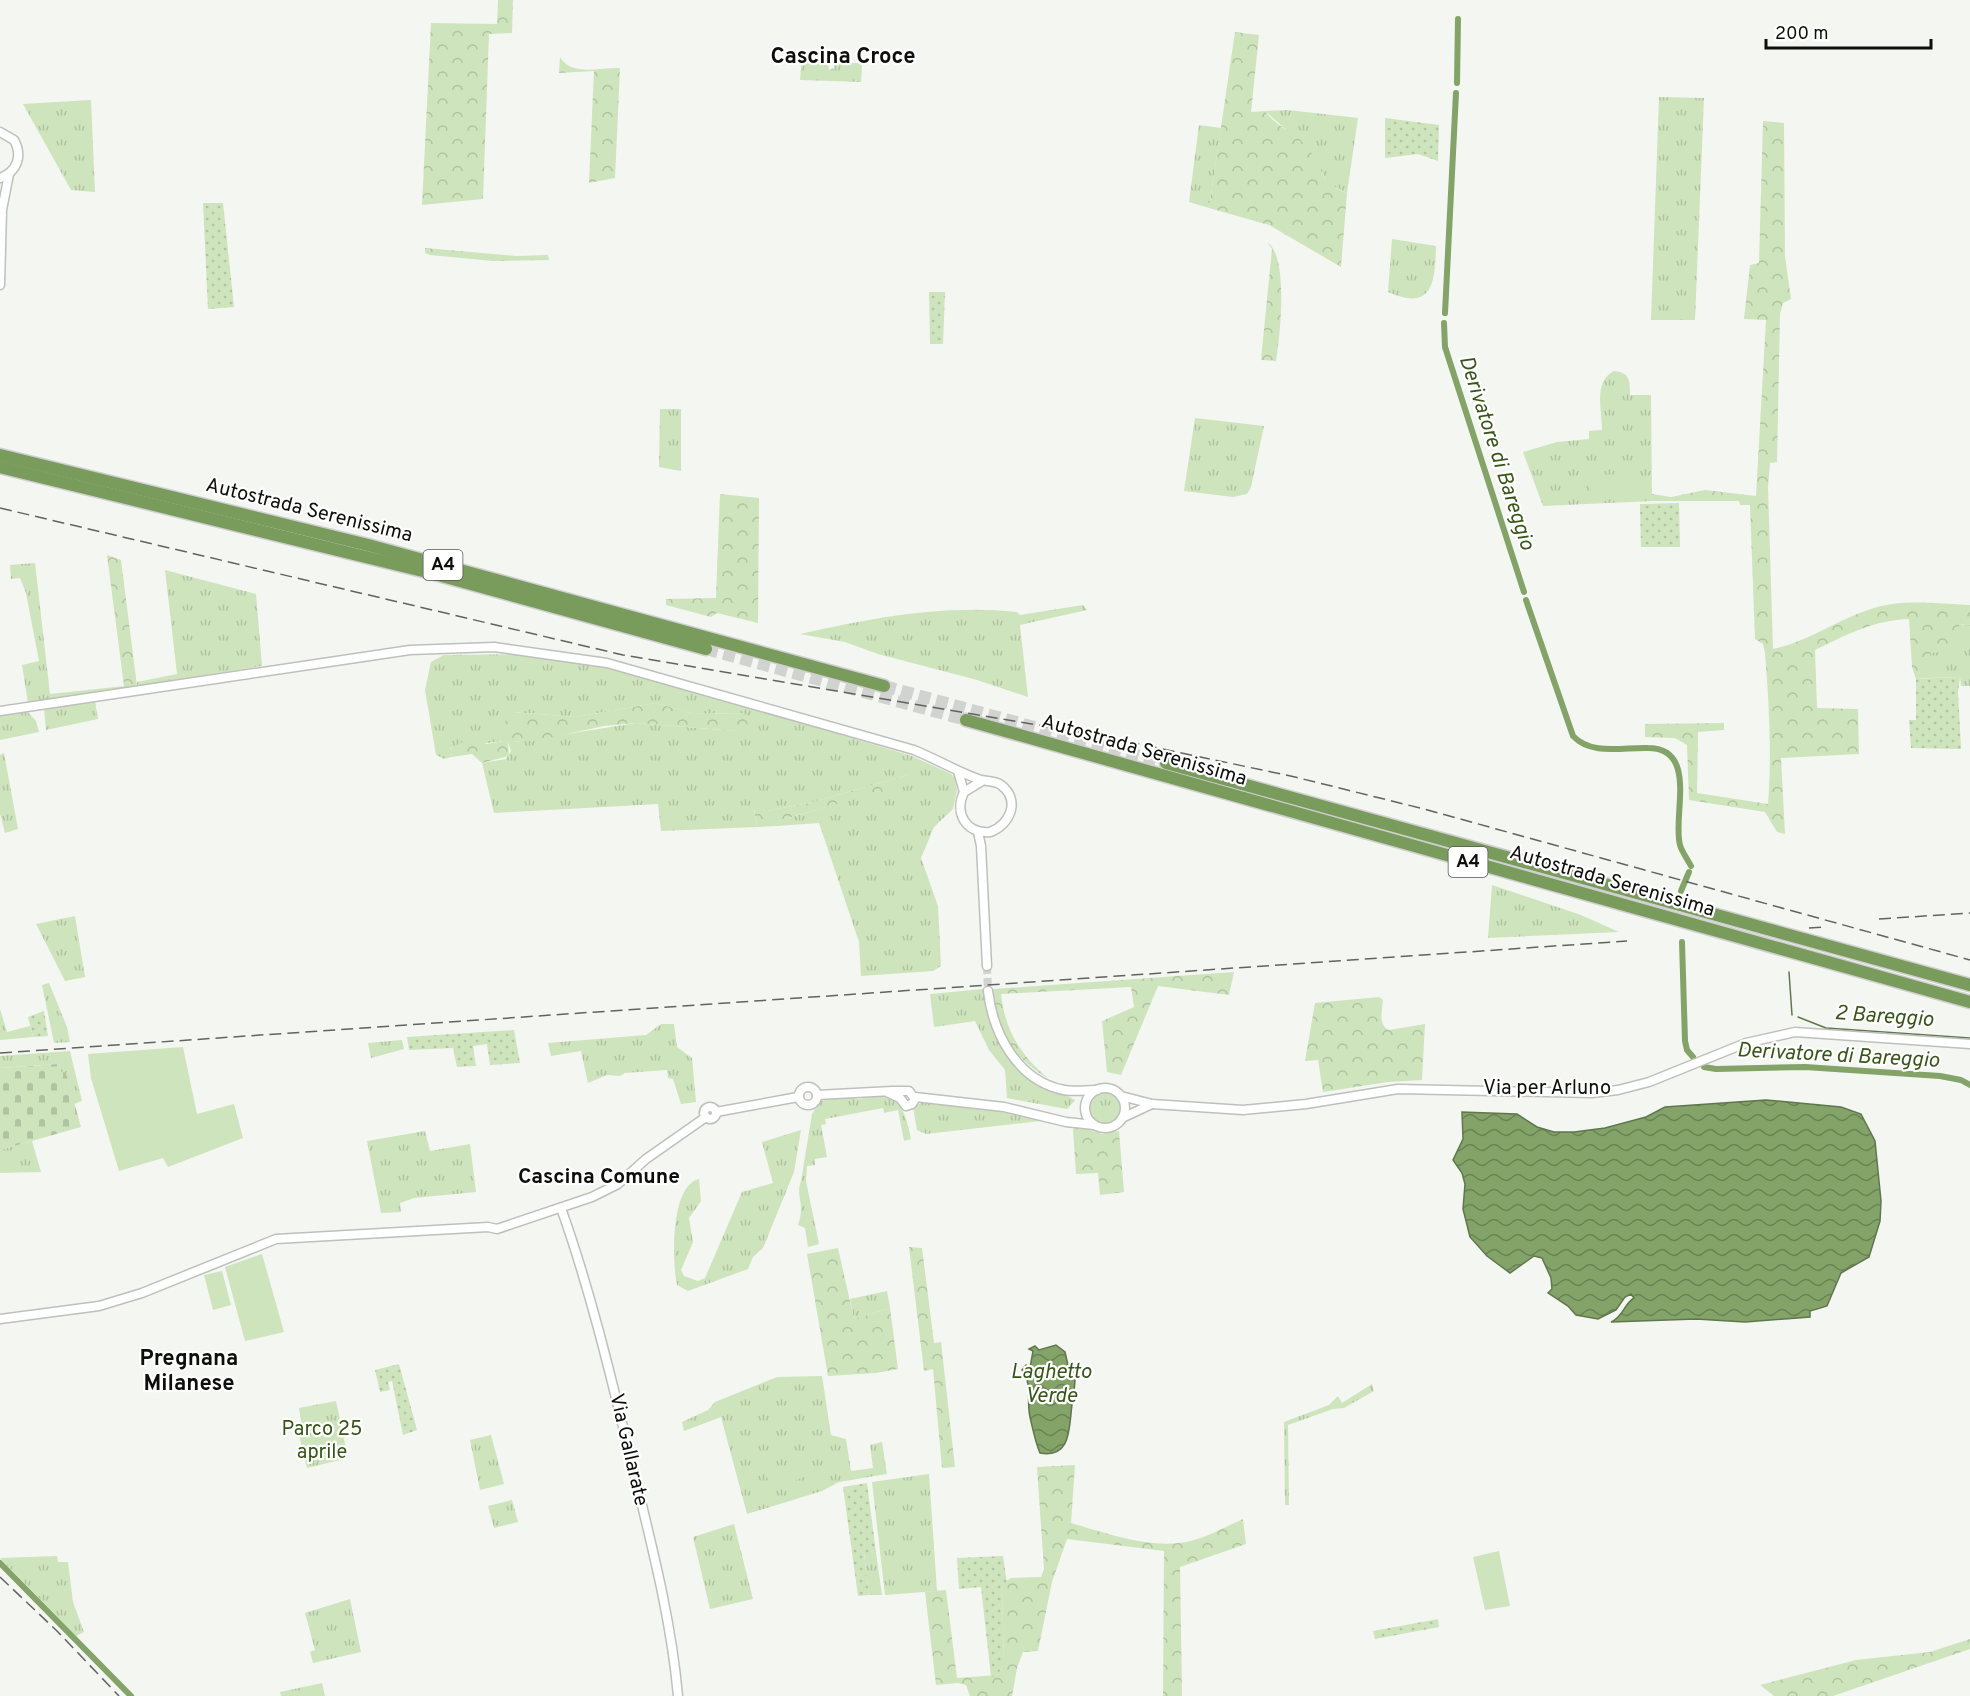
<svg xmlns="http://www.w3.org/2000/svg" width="1970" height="1696" font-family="Overpass,sans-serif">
  <defs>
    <pattern id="grass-tufts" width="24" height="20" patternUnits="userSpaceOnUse" patternTransform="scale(1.5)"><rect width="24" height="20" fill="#cee4bd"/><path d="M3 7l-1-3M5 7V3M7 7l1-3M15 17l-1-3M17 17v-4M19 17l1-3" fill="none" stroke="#b0c2a1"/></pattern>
    <pattern id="forest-crowns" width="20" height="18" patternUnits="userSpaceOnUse" patternTransform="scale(1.5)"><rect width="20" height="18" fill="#cee4bd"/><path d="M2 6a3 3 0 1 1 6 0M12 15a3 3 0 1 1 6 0" fill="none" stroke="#b0c2a1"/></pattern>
    <pattern id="cemetery-stones" width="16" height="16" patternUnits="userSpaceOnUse" patternTransform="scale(1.5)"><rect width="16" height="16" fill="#cee4bd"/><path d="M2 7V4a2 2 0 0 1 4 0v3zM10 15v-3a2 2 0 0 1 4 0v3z" fill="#b0c2a1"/></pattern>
    <pattern id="garden-dots" width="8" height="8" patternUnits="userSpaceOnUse" patternTransform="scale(1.5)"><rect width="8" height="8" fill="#cee4bd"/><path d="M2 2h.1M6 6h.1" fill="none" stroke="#b0c2a1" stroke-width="1.8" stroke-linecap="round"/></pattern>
    <pattern id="water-waves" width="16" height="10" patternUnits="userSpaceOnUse" patternTransform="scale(1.5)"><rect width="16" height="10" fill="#83a369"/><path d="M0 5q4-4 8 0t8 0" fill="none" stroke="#6a8355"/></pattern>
  </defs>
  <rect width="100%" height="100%" fill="#f4f6f2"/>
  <!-- grass -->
  <g fill="url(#grass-tufts)">
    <path d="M 802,55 L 827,56 L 829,70 L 834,68 L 834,63 L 862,63 L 861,82 L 800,80 Z"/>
    <path d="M 1659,97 L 1704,98 L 1695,320 L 1651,320 Z"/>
    <path d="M 91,100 L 95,192 L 71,190 L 23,104 Z"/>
    <path d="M 1288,110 L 1358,118 L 1347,193 L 1329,184 L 1308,149 L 1265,111 Z"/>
    <path d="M 1199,125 L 1221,128 L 1209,208 L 1189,202 Z"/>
    <path d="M 1392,239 L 1436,246 C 1435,282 1433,312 1388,292 Z"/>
    <path d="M 1614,371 C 1630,372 1630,381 1630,395 L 1651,395 L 1652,501 L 1543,506 L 1523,452 L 1557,442 L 1589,439 L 1589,431 L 1602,430 C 1602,411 1593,381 1614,371 Z"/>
    <path d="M 660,409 L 681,409 L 681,471 L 659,467 Z"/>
    <path d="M 1195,418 L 1264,426 L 1251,487 L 1247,494 L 1233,497 L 1184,491 Z"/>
    <path d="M 35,563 L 50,694 L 124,686 L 126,688 L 28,703 L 22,665 L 39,661 L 26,593 L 20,578 L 11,579 L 10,565 Z"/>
    <path d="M 165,570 L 256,594 L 262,666 L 137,686 L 137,682 L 177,674 Z"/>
    <path d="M 1083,605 L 1087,610 L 1020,625 L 1028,697 L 977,680 L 878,654 L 845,642 L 800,634 C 872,618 943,604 1017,612 L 1020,615 Z"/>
    <path d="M 1959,624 L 1970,625 L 1970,686 L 1961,686 L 1960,677 L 1929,678 L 1929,653 Z"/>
    <path d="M 537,654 L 619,669 L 673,685 L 912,756 L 951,774 L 955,778 L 957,791 L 953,809 L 934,827 L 921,858 L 938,906 L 941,966 L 933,971 L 861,976 L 859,942 L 819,823 L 777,826 L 778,821 C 822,808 866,797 908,775 L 813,802 L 767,811 L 754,809 L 757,827 L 661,831 L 658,804 L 494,813 L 482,763 L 506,759 L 511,751 L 508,742 L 523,741 L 636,723 L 735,731 L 743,713 L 694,714 L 656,703 L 576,717 L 513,712 L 503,729 L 503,741 L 450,748 L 452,757 L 444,759 L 436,755 L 425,690 L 431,662 L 444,655 Z"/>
    <path d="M 95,701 L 98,719 L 46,730 L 44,709 Z"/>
    <path d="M 27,711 L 36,721 L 39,732 L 0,740 L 0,715 Z"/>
    <path d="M 4,753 L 18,829 L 5,833 L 0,813 L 0,755 Z"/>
    <path d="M 1492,885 L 1581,915 L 1619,932 L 1488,938 Z"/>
    <path d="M 75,916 L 85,977 L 65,981 L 36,924 Z"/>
    <path d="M 49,983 L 67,1027 L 70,1042 L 54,1043 L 42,985 Z"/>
    <path d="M 983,989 C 990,1030 1003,1064 1041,1086 C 1052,1092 1065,1093 1075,1100 L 1067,1109 L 1007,1098 L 1005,1070 L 989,1050 L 975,1021 L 934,1027 L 930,994 Z"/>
    <path d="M 0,1009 L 7,1032 L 30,1026 L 33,1037 L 0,1040 Z"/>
    <path d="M 661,1024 L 674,1024 L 677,1047 L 692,1058 L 696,1102 L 681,1104 L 673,1079 L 668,1078 L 667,1070 L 625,1073 L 620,1076 L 607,1075 L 588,1083 L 581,1051 L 551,1056 L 548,1043 L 646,1035 Z"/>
    <path d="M 402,1040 L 404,1049 L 371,1058 L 368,1043 Z"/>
    <path d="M 70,1051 L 82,1101 L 74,1104 L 67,1076 L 61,1072 L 59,1064 L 0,1068 L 0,1056 Z"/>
    <circle cx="1105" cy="1108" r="16"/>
    <path d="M 882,1094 C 903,1100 907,1119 911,1139 L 904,1141 L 898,1110 L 884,1113 L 883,1108 L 825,1119 L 826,1124 L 821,1125 L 827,1157 L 815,1159 L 815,1165 L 807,1166 L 806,1181 L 819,1244 L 808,1247 L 805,1228 L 798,1225 C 806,1204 795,1197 801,1181 L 812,1114 L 820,1101 L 846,1097 L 860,1099 Z"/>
    <path d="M 921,1103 L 1004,1110 L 1049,1120 L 926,1134 L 917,1130 L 913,1107 Z"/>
    <path d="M 801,1130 L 794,1172 L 763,1248 L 753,1257 L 748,1269 L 688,1291 L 677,1285 C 672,1263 670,1185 699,1179 L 701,1201 L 689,1218 L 693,1242 L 681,1270 L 684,1276 L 698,1281 L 705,1278 L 742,1192 L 773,1183 L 762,1142 Z"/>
    <path d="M 425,1131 L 430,1151 L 470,1144 L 476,1192 L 414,1198 L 400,1203 L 401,1212 L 381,1213 L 367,1141 Z"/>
    <path d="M 32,1141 L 41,1172 L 0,1173 L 0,1150 Z"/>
    <path d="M 887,1291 L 890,1308 L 854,1319 L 850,1299 Z"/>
    <path d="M 822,1376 L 831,1435 L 846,1439 L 851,1471 L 873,1468 L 870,1445 L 882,1442 L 887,1474 L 839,1482 L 822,1491 L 747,1514 L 721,1417 L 684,1431 L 682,1422 L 708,1410 L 715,1402 L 777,1377 Z"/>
    <path d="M 1372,1384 L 1374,1391 L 1344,1408 L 1333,1409 L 1288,1425 L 1289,1505 L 1285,1505 L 1284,1422 L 1329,1405 L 1338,1396 L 1342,1403 Z"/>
    <path d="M 336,1401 L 348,1458 L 307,1468 L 299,1435 L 303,1433 L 299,1408 Z"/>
    <path d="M 491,1435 L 504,1484 L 480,1490 L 470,1440 Z"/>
    <path d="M 929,1474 L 937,1591 L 885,1595 L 872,1482 Z"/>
    <path d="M 512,1500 L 518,1522 L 494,1528 L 488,1506 Z"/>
    <path d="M 734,1524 L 753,1599 L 710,1609 L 693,1537 Z"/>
    <path d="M 876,1552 L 882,1595 L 869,1595 L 864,1553 Z"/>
    <path d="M 57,1556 L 58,1562 L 68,1562 L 73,1602 L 84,1632 L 76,1636 L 0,1558 Z"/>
    <path d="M 350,1599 L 361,1652 L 313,1663 L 310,1652 L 315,1650 L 305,1613 Z"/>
    <path d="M 322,1683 L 325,1696 L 281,1696 L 280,1692 Z"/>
  </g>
  <!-- forest -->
  <g fill="url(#forest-crowns)">
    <path d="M 498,0 L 513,0 L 512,33 L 489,34 L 483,199 L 422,205 L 431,23 L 497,24 Z"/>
    <path d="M 1235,32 L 1259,35 L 1251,112 L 1265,111 C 1276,127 1296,133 1308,148 C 1324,169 1319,182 1347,193 L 1341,267 L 1269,225 L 1209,208 Z"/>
    <path d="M 560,57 C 571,77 601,67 620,68 L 615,178 L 589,183 L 594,71 L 559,73 Z"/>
    <path d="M 1763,121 L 1784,123 L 1785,256 L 1791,299 L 1783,303 L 1780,314 L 1777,462 L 1770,463 L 1768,487 L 1773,649 C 1807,642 1835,621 1868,610 C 1901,598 1936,604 1970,605 L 1970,625 L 1959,624 L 1960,650 L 1930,653 L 1929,678 L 1916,679 L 1912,667 L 1909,619 C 1874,620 1846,635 1815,650 L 1817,708 L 1858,709 L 1859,754 L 1781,758 L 1785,834 L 1777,832 L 1765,812 L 1689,800 L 1687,745 L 1675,738 L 1645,737 L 1645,724 L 1724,723 L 1724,730 L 1698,732 L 1697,793 L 1768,804 C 1772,753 1769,704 1765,653 L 1763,644 L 1755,639 L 1750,505 L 1740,505 L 1739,501 L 1652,501 L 1652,494 L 1671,497 L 1705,490 L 1756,496 L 1766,320 L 1744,319 L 1750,265 L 1759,263 Z"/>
    <path d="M 1267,242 C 1289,256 1280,336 1276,361 L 1261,360 L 1272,249 Z"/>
    <path d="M 425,248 L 516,256 L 548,255 L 549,260 L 493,261 L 430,255 L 425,253 Z"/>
    <path d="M 720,494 L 759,498 L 758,623 L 717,613 L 711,617 L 666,605 L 666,599 L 716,598 Z"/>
    <path d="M 107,555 L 121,560 L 137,686 L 126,688 L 124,686 Z"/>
    <path d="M 656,703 L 694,714 L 743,713 L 752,718 L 746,726 L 735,731 L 636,723 L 604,726 L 534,741 L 508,742 L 509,756 L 482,763 L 472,754 L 452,757 L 450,749 L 467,739 L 487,744 L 503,741 L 503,724 L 512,712 L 576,717 Z"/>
    <path d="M 908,775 L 917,780 L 915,784 C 868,794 823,808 778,821 L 777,826 L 757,827 L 754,808 L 767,811 L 813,802 Z"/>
    <path d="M 1234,972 L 1229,995 L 1158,986 L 1121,1075 L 1107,1072 L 1102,1021 L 1134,1007 L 1131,987 L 1001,994 C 1005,1031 1021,1056 1049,1079 C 1011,1056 998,1033 993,989 Z"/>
    <path d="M 1379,997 L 1383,1000 C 1382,1011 1378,1025 1389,1030 L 1425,1024 L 1422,1080 L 1388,1082 L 1323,1092 L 1318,1060 L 1305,1061 L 1315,1003 Z"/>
    <path d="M 1078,1126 L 1102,1134 L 1119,1131 L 1124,1192 L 1100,1195 L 1098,1173 L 1076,1174 L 1073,1130 L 1074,1127 Z"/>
    <path d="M 909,1247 L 922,1248 L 934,1343 L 941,1342 L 955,1467 L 942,1468 L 933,1369 L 924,1371 Z"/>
    <path d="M 838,1248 L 854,1319 L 890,1308 L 898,1369 L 876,1373 L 828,1376 L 807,1254 Z"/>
    <path d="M 1075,1465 L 1071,1523 C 1106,1533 1149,1549 1186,1542 C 1207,1538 1224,1527 1243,1519 L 1246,1544 L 1180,1567 L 1182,1696 L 1163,1696 L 1164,1551 L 1067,1539 L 1052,1582 L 1038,1651 L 1023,1652 L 1017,1668 L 1012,1696 L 970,1696 L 966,1685 L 958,1683 L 936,1685 L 925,1592 L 946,1590 L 957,1678 L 997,1675 L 1004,1665 L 1002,1584 L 1011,1578 L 1041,1577 L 1044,1569 L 1037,1467 Z"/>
    <path d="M 1970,1639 L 1970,1649 L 1833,1696 L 1774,1696 L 1760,1685 L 1856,1660 L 1930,1652 Z"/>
  </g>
  <!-- cemetery -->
  <path fill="url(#cemetery-stones)" d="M 59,1064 L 61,1072 L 64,1072 L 67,1076 L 81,1127 L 0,1150 L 0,1068 Z"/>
  <!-- garden -->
  <g fill="url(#garden-dots)">
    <path d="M 1385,118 L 1439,125 L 1438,161 L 1418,154 L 1385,158 Z"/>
    <path d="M 203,203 L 223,203 L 234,307 L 208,309 Z"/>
    <path d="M 929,292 L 945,292 L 943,344 L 930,344 Z"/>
    <path d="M 1679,503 L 1680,547 L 1641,547 L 1640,504 Z"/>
    <path d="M 1960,677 L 1958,692 L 1961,749 L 1911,748 L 1909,720 L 1916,720 L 1916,679 Z"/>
    <path d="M 44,1011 L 48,1036 L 33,1037 L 28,1017 Z"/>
    <path d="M 514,1030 L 520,1063 L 490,1065 L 487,1044 L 473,1046 L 476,1066 L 457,1067 L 453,1048 L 409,1050 L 407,1037 Z"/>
    <path d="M 399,1364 L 417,1430 L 403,1435 L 392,1381 L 388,1382 L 390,1390 L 380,1392 L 375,1370 Z"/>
    <path d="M 867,1483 L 876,1552 L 864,1554 L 869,1595 L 858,1596 L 843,1487 Z"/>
    <path d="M 1003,1556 L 1007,1583 L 1002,1584 L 1004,1665 L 997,1675 L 991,1677 L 981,1587 L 959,1589 L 957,1558 Z"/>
    <path d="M 1438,1619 L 1439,1627 L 1375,1639 L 1373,1631 Z"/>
  </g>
  <!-- pitch -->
  <g fill="#cee4bd">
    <path d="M 1635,474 L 1636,498 L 1591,499 L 1590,475 Z"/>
    <path d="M 183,1047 L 197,1114 L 234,1104 L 243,1138 L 168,1167 L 163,1158 L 119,1171 L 91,1078 L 88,1054 Z"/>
    <path d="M 262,1254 L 284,1332 L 245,1341 L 225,1267 Z"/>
    <path d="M 222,1271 L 231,1305 L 213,1310 L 204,1275 Z"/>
    <path d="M 809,1461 L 814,1474 L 771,1488 L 766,1474 Z"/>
    <path d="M 1499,1551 L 1510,1606 L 1485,1610 L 1473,1557 Z"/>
  </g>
  <!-- water -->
  <g fill="url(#water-waves)" stroke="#60774d" stroke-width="1.5">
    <path d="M 1766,1100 L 1841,1107 L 1861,1114 L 1875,1141 L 1881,1201 L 1880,1221 L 1869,1257 L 1841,1273 L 1827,1306 L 1810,1311 L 1810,1317 L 1745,1322 L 1696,1319 L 1611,1322 C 1623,1317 1624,1304 1634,1298 L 1631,1294 L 1625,1297 L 1616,1310 L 1598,1319 L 1576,1315 L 1568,1306 L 1548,1293 L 1552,1289 L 1551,1278 L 1542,1258 L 1534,1256 L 1510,1273 L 1487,1256 L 1470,1237 L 1463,1209 L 1465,1184 L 1462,1173 L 1453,1160 L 1463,1139 L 1462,1112 L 1517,1114 L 1537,1127 L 1554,1132 L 1574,1132 L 1605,1128 L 1646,1117 L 1665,1107 Z"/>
    <path d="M 1056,1345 L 1065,1352 L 1068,1365 L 1075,1372 C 1076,1387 1072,1399 1071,1414 C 1069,1434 1068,1458 1040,1453 C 1035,1441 1033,1430 1030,1417 C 1026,1401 1033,1384 1022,1370 L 1026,1365 L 1030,1368 L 1033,1351 L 1029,1349 L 1035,1346 L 1039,1350 Z"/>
  </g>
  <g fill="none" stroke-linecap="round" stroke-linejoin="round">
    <!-- stream -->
    <g stroke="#60774d" stroke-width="1.5">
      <path d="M 1789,972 L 1792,1015"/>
      <path d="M 1798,1017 L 1826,1028 L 1970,1038"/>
    </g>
    <!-- canal -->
    <g stroke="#83a369" stroke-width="6">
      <path d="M 1457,83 L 1458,19"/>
      <path d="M 1445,313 L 1456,93"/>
      <path d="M 1444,323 L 1445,347 L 1524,592"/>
      <path d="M 1526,600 L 1573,736 C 1592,756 1623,747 1648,748 C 1699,748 1672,817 1680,845 C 1682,852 1688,860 1691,866"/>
      <path d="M 1681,891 L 1689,872"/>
      <path d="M 1682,942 L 1685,1041 L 1687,1050 L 1693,1057"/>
      <path d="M 1704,1067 L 1716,1069 L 1805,1067 L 1940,1076 L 1961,1080 L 1970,1085"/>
      <path d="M 0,1563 L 131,1696"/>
    </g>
    <!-- minor-tunnel -->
    <path stroke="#d2d3d0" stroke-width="8" stroke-dasharray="8 4" stroke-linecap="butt" d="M 987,966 L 988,991"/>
    <!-- highway-tunnel -->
    <g stroke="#d2d3d0" stroke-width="12" stroke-dasharray="12 6" stroke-linecap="butt">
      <path d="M 706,649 L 966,720"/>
      <path d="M 884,686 L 1166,763"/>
    </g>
    <!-- minor casing -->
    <g stroke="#bdc0bb" stroke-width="11">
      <g id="minor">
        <path d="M 0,132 L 14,140 C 23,156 17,172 0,178"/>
        <path d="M 0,285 L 2,210 L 9,174"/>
        <path d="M 0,711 L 410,650 L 494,647 L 607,663 L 914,750 C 936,759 956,771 978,779 C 986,782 994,780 1001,785 C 1021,800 1010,825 990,832 C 966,834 954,813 964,792 L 982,781"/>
        <path d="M 958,771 L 964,792"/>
        <path d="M 978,832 L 981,846 L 987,966"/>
        <path d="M 988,991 C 993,1033 1017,1081 1064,1090 C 1074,1092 1086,1090 1097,1090"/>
        <circle cx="808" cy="1096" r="9"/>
        <circle cx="1105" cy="1108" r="20"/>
        <path d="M 817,1095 L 892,1091 L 909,1091 L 915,1099 L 912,1104 L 906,1106 L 900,1098 L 887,1092"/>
        <path d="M 1121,1096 L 1152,1104 L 1243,1110 L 1306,1104 L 1398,1089 L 1592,1093 L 1618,1090 L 1649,1082 L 1746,1043 L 1795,1032 L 1970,1044"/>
        <path d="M 915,1097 L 1004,1107 L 1066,1122 L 1094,1125"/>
        <circle cx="710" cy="1113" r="6"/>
        <path d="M 716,1112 L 798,1097"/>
        <path d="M 1122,1118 L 1152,1104"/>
        <path d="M 561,1208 C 591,1292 612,1381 633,1468 C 651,1543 671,1618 678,1696"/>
        <path d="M 0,1319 L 99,1306 L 142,1293 L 276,1239 L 488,1227 L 497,1229 L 592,1197 L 618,1184 L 646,1159 L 706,1117"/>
      </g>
    </g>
    <!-- highway casing -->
    <g stroke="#cfcfcf" stroke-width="15">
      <g id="highway">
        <path d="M 0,455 L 368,545 L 884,686"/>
        <path d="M 0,467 L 431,573 L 706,649"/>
        <path d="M 966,720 L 1970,1002"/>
        <path d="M 1166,763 L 1970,985"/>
      </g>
    </g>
    <!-- minor -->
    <use href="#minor" stroke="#fff" stroke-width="8"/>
    <!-- highway -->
    <use href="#highway" stroke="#799b5b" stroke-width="12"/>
    <!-- rail -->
    <g stroke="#626360" stroke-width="1.5" stroke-dasharray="12 6" stroke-linecap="butt">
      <path d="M 0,508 L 623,655 L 1097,735 L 1295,777 L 1424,809 L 1970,960"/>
      <path d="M 1879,919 L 1970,913"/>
      <path d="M 1809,928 L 1825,927"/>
      <path d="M 0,1053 L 1627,941"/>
      <path d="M 0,1577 L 57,1631 L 119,1696"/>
    </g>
  </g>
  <g text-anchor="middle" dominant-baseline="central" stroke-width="4.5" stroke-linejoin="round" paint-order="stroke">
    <!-- shield labels -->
    <g fill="#fff" stroke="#565756" stroke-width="1.5">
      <rect x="423.5" y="550" width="39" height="30" rx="4.5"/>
      <rect x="1448.5" y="847" width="39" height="30" rx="4.5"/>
    </g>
    <g font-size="18" font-weight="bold" fill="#0e0f0d">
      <text x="443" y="565">A4</text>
      <text x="1468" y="862">A4</text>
    </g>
    <!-- street labels -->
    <g font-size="20" fill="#0e0f0d" stroke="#fff">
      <text transform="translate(309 511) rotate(14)">Autostrada Serenissima</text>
      <text transform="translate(1144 751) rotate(16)">Autostrada Serenissima</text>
      <text transform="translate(1612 882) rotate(16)">Autostrada Serenissima</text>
      <text x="1547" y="1089">Via per Arluno</text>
      <text transform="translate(628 1450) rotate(77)">Via Gallarate</text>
    </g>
    <!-- park labels -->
    <g font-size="20" fill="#365416" stroke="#fff">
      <text x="322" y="1430">Parco 25<tspan x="322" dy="23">aprile</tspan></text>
    </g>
    <!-- water labels -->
    <g font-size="21" font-style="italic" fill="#375518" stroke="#fff">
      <text transform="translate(1496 453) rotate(72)">Derivatore di Bareggio</text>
      <text transform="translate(1884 1017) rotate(4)">2 Bareggio</text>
      <text transform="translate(1838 1056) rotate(3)">Derivatore di Bareggio</text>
      <text x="1051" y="1372">Laghetto<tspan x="1051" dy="24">Verde</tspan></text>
    </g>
    <!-- neighbourhood labels -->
    <g font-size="21" font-weight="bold" fill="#0e0f0d" stroke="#fff">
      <text x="599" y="1177">Cascina Comune</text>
    </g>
    <!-- quarter labels -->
    <g font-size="22" font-weight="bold" fill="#0e0f0d" stroke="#fff">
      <text x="843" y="57">Cascina Croce</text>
      <text x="189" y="1359">Pregnana<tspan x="189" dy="25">Milanese</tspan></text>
    </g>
  </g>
  <!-- scale -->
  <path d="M1766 39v9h165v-9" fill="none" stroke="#0e0f0d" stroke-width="3"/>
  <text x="1775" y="39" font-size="18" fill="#0e0f0d" stroke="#ffffff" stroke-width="4.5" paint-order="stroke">200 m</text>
</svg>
